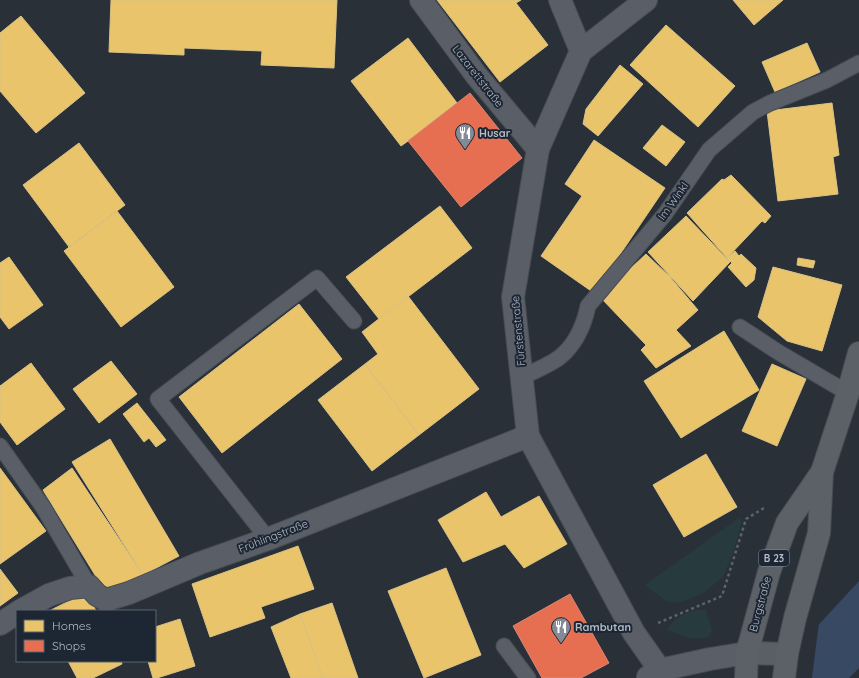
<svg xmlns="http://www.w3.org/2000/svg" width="859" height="678" font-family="Quicksand,sans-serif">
  <rect width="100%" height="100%" fill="#2a3038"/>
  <!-- green -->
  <g fill="#273a3e">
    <path d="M 739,518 L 742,521 L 733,553 L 723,577 L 705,592 L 690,599 L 677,603 L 666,601 L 645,585 Z"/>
    <path d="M 697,610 L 706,610 L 712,630 L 710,637 L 692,639 L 667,630 C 674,617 684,614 697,610 Z"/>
  </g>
  <!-- water -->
  <path fill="#384963" d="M 859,581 L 859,668 L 849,678 L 762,678 L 774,671 L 812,632 Z"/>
  <!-- pier -->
  <path fill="#2a3038" d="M 819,622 L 812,678 L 760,678 L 773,669 Z"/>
  <!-- homes -->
  <g fill="#e9c46a" stroke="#d9c286">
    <path d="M 111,0 L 337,0 L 334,68 L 261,65 L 262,51 L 184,48 L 184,55 L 109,52 Z"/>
    <path d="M 437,0 L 521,0 L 516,3 L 548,45 L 500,82 Z"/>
    <path d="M 733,0 L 783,0 L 754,25 Z"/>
    <path d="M 21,16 L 85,93 L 36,133 L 0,91 L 0,33 Z"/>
    <path d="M 666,25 L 735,86 L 698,127 L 630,65 Z"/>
    <path d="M 408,38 L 457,103 L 408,141 L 401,146 L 351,81 Z"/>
    <path d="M 807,43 L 820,72 L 775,92 L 762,62 Z"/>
    <path d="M 620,65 L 643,84 L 598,136 L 583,124 L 586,109 Z"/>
    <path d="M 832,103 L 839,155 L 833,157 L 838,194 L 778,201 L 767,111 Z"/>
    <path d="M 662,125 L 685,142 L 666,166 L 643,148 Z"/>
    <path d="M 594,140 L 665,188 L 594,293 L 541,256 L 582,196 L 565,184 Z"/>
    <path d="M 79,143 L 125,205 L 69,247 L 23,185 Z"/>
    <path d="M 731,175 L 771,216 L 765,223 L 762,221 L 727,258 L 687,213 L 722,179 L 724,180 Z"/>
    <path d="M 440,206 L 472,248 L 379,319 L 346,277 Z"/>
    <path d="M 117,211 L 174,287 L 121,327 L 64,251 Z"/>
    <path d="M 686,216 L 730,262 L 693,301 L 648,252 Z"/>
    <path d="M 735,251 L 739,256 L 741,254 L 756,268 L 754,280 L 746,287 L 728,267 L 732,263 L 727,258 Z"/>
    <path d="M 646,254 L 670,277 L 698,310 L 676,330 L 691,346 L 656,368 L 641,350 L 646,345 L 600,297 Z"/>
    <path d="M 9,257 L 43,305 L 9,329 L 0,317 L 0,263 Z"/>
    <path d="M 798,258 L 815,261 L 813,268 L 797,265 Z"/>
    <path d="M 773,267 L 842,285 L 822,351 L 787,341 L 758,317 Z"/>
    <path d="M 408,296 L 479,389 L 419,435 L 365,364 L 378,354 L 362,332 Z"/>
    <path d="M 299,304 L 342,359 L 222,453 L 179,397 Z"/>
    <path d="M 724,331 L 759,390 L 681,438 L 644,381 Z"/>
    <path d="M 111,361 L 137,394 L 99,423 L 73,389 Z"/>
    <path d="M 31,363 L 65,409 L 17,445 L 0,422 L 0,386 Z"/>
    <path d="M 365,364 L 419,435 L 372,471 L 318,400 Z"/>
    <path d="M 772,364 L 806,379 L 777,446 L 742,431 Z"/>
    <path d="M 137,403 L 166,440 L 156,447 L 149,438 L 144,442 L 123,414 Z"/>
    <path d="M 110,439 L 179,556 L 143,575 L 72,462 Z"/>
    <path d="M 706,454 L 737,507 L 684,537 L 653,485 Z"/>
    <path d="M 0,468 L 46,531 L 0,564 Z"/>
    <path d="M 72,468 L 143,575 L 106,593 L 43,490 Z"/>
    <path d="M 486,492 L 501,517 L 539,496 L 567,544 L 524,568 L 505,544 L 463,562 L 438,520 Z"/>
    <path d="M 298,546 L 314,589 L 261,607 L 265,618 L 210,637 L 192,584 Z"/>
    <path d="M 446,568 L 481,655 L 424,678 L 388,591 Z"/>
    <path d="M 0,569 L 18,593 L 0,606 Z"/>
    <path d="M 87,592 L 96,611 L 49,611 Z"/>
    <path d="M 332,603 L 358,678 L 323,678 L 300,614 Z"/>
    <path d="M 300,614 L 323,678 L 291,678 L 271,627 Z"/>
    <path d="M 180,619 L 195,666 L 157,678 L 153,678 L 148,661 L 155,661 L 155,627 Z"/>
    <path d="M 68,661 L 121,661 L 122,664 L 93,678 L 77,678 Z"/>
  </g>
  <!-- shops -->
  <g fill="#e76f51" stroke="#d88675">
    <path d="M 470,93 L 522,158 L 461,207 L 408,141 Z"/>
    <path d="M 570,594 L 609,663 L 581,678 L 542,678 L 513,626 Z"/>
  </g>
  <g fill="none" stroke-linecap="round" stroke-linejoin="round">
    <!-- lane casing -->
    <g stroke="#484c53" stroke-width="17">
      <g id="lane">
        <path d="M 740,327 L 778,352 L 848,393"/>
        <path d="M 522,377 C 533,372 551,364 560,357 C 576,344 584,325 588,306 L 665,214 L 709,150 L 753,112 L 770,103 L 827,80 L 859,63"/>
        <path d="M 0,446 L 43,507 L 89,586"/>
        <path d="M 268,539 L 158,399 L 317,278 L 354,321"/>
        <path d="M 504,646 L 528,678"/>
      </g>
    </g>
    <!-- street casing -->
    <g stroke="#484c53" stroke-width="24">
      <g id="street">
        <path d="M 421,0 L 476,75 L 538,149"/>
        <path d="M 560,0 L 581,51"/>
        <path d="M 646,0 L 581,51 L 538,149 L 513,297 L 528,436 L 634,633 L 660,670"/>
        <path d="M 20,611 L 49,595 L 70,588 L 89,586 L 97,595 L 106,600 L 129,593 L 200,563 L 268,539 L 528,436"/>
        <path d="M 0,624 L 17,613"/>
        <path d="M 648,677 L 660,670 L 710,659 L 747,653 L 787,654"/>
      </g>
    </g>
    <!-- primary casing -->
    <g stroke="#484c55" stroke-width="24">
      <g id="primary">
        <path d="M 746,678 L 747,653 L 769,572 L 787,523 L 822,472"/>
        <path d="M 784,678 L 787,654 L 795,618 L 819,533 L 822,472 L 848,393 L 859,353"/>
      </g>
    </g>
    <!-- path -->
    <path stroke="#5d636a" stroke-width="2.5" stroke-dasharray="3 3" stroke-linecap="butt" d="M 658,623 L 722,596 L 746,519 L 764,508"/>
    <!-- lane -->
    <use href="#lane" stroke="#5a5e66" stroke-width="15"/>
    <!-- street -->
    <use href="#street" stroke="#5a5e66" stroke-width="22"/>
    <!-- primary -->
    <use href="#primary" stroke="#5c6168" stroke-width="22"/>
  </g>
  <!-- icons -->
  <defs>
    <g id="restaurant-pin" transform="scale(1)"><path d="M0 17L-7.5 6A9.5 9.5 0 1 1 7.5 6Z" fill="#848b96" stroke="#1d2633"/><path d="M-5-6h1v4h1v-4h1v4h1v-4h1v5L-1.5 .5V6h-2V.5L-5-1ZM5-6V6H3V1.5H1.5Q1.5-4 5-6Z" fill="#fff"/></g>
  </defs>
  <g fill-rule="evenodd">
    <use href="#restaurant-pin" x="465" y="133"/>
    <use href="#restaurant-pin" x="561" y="627"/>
  </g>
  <g text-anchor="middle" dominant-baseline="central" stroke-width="4" stroke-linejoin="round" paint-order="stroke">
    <!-- shield labels -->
    <rect fill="#1d2633" stroke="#878f9c" stroke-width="1" x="759" y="550" width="30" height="16" rx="3"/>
    <g font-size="10" font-weight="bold" fill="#b4bcc9">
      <text x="774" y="558">B 23</text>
    </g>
    <!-- street labels -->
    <g font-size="11" fill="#b4bcc9" stroke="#1d2633">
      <text transform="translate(478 76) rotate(52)">Lazarettstraße</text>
      <text transform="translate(673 201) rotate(-54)">Im Winkl</text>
      <text transform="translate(518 331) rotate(-95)">Fürstenstraße</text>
      <text transform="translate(273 536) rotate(-21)">Frühlingstraße</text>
      <text transform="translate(760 604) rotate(-75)">Burgstraße</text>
    </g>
    <!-- poi labels -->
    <g font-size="11" font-weight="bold" fill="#b4bcc9" stroke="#1d2633" text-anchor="start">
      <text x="479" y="133">Husar</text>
      <text x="575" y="627">Rambutan</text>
    </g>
  </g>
  <!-- legend -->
  <rect x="16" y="610" width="140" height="52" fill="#1d2633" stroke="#59626f"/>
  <rect x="24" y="620" width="20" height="12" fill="#e9c46a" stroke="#59626f"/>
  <text x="52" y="630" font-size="12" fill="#b4bcc9">Homes</text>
  <rect x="24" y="640" width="20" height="12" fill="#e76f51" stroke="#59626f"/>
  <text x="52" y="650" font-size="12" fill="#b4bcc9">Shops</text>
</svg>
